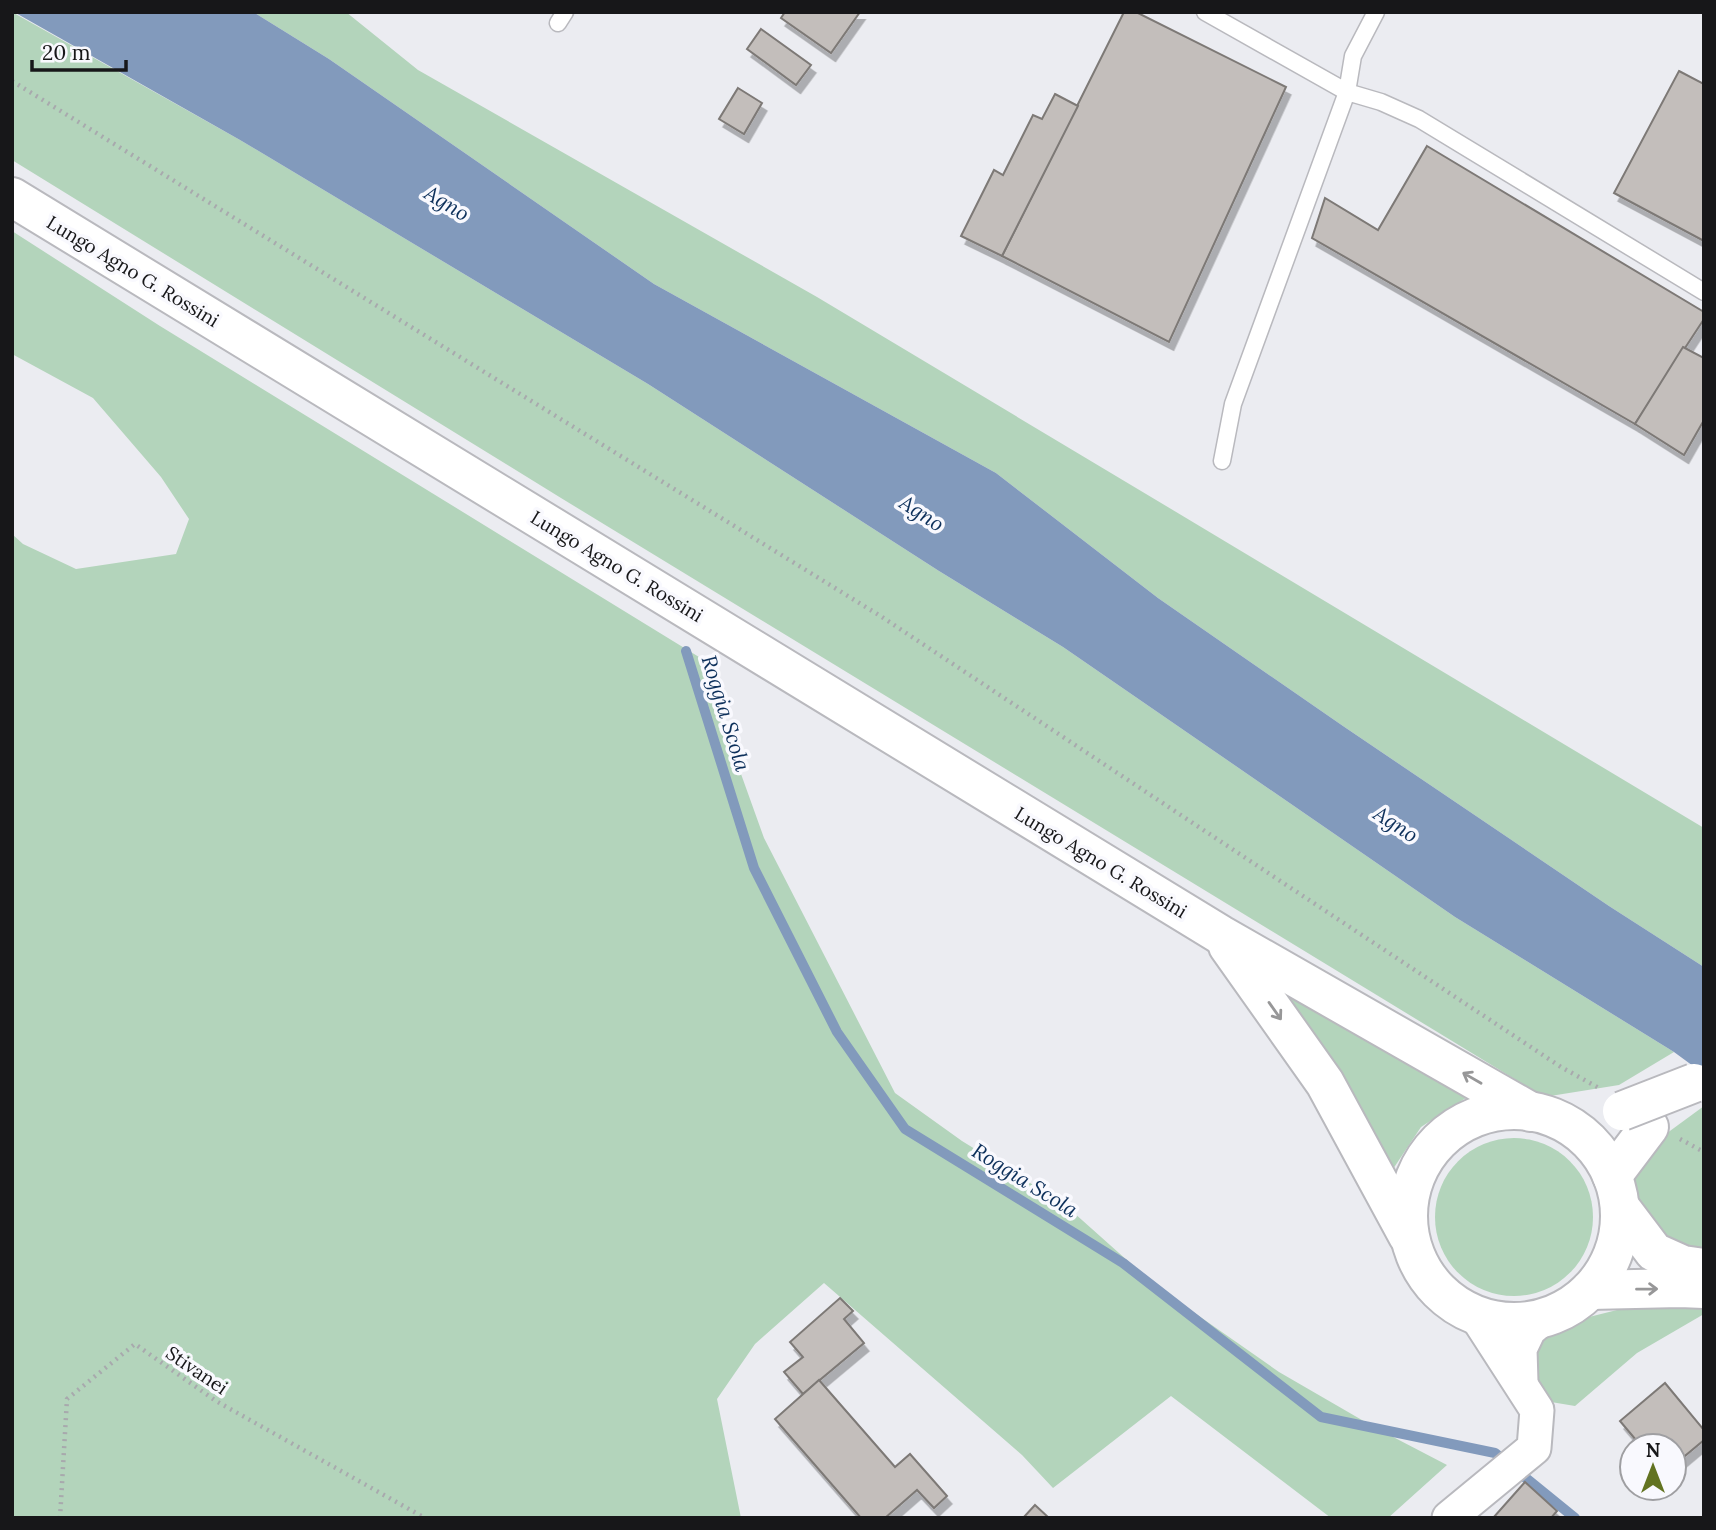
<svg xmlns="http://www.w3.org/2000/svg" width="1716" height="1530" font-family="Lora,serif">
  <defs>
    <filter id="shadow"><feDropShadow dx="4.5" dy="8" stdDeviation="0" flood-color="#0004"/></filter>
  </defs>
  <rect width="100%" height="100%" fill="#ebecf1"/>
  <!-- green -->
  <g fill="#b3d4bb">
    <path d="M 12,12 L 240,140 L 648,384 L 939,571 L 1063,647 L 1455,917 L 1674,1052 L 1619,1085 L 1544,1097 L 561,498 L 12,160 Z"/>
    <path d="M 253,12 L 346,12 L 418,70 L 817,297 L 1704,828 L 1704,967 L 1609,906 L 1343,726 L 1158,598 L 996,473 L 654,284 L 329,59 Z"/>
    <path d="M 12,231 L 160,326 L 699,657 L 764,838 L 895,1093 L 962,1141 L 1064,1204 L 1156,1286 L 1279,1372 L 1374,1427 L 1447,1465 L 1388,1518 L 1331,1518 L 1171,1396 L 1053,1488 L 1022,1455 L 824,1283 L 755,1344 L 717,1399 L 741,1518 L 12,1518 L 12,534 L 23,544 L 76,569 L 176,554 L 189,519 L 161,477 L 93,398 L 12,354 Z"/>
    <path d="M 1264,969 L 1472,1094 L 1421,1127 L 1391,1172 Z"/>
    <path d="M 1704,1106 L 1704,1250 L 1682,1247 L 1644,1218 L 1634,1176 L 1659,1139 Z"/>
    <circle cx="1514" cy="1217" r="79"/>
    <path d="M 1704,1306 L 1704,1314 L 1637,1353 L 1575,1406 L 1551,1402 L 1538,1388 L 1532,1366 L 1536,1346 L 1558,1329 L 1589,1317 L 1629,1307 Z"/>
  </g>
  <!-- water -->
  <path fill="#829abc" d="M 14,12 L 253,12 L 329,59 L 654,284 L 996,473 L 1158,598 L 1343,726 L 1609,906 L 1704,967 L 1704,1074 L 1674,1052 L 1455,917 L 1063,647 L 939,571 L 648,384 L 240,140 Z"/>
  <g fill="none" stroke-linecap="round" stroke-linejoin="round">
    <!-- stream -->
    <path stroke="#829abc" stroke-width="10" d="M 686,651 L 754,868 L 837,1032 L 905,1129 L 1123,1263 L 1321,1417 L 1495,1453 L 1575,1518"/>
  </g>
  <!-- building -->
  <g fill="#c3bebb" stroke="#7d7976" stroke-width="2" filter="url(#shadow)">
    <path d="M 785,12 L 860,12 L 831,53 L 781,18 Z"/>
    <path d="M 1124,12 L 1136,12 L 1286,87 L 1169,342 L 1002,256 Z"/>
    <path d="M 761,29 L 811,65 L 796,85 L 747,49 Z"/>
    <path d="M 1679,71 L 1704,84 L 1704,241 L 1614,193 Z"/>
    <path d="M 738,88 L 762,103 L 744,134 L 719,119 Z"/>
    <path d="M 1055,94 L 1078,106 L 1002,256 L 961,236 L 994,170 L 1003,175 L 1033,115 L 1042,119 Z"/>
    <path d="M 1427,146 L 1704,312 L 1704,319 L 1635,424 L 1312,238 L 1325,198 L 1378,230 Z"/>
    <path d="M 1683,347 L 1704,358 L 1704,420 L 1684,455 L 1635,424 Z"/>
    <path d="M 840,1298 L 853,1311 L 844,1319 L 864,1343 L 803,1394 L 784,1372 L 803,1357 L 790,1342 Z"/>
    <path d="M 819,1380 L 895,1467 L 910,1454 L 947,1496 L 934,1508 L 917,1490 L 885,1518 L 861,1518 L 775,1419 Z"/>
    <path d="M 1665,1383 L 1704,1430 L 1704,1440 L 1674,1465 L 1674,1446 L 1641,1446 L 1620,1421 Z"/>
    <path d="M 1525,1482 L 1557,1511 L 1551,1518 L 1493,1518 Z"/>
    <path d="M 1035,1505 L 1049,1518 L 1023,1518 Z"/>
  </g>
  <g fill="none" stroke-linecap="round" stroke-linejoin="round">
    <!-- service casing -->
    <g stroke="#b9b9be" stroke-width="19">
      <g id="service">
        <path d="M 1205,12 L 1347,92 L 1353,56 L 1376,12"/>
        <path d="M 558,23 L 565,12"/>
        <path d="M 1222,461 L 1233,404 L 1347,92 L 1381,102 L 1419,119 L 1704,292"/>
      </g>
    </g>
    <!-- minor casing -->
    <g stroke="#b9b9be" stroke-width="37">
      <g id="minor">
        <path d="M 1521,1382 L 1520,1349 L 1529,1330 L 1542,1319"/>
        <path d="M 1449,1518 L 1534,1448 L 1537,1410 L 1477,1317"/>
      </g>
    </g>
    <!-- secondary casing -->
    <g stroke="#b9b9be" stroke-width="42">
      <g id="secondary">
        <path d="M 12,197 L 1221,935 L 1531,1112"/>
        <path d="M 1228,946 L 1325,1083 L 1408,1236"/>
        <circle cx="1514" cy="1216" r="106"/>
        <path d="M 1612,1176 L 1649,1127"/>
        <path d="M 1620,1207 L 1654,1252 L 1683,1265 L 1704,1268"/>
        <path d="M 1590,1290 L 1680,1288 L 1704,1289"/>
      </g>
    </g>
    <!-- path -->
    <g stroke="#a8a9ad" stroke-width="4.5" stroke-dasharray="2 5" stroke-linecap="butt">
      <path d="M 12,81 L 882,617 L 1561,1067 L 1599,1088"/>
      <path d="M 1680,1139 L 1704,1152"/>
      <path d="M 60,1518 L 67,1399 L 135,1344 L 216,1401 L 425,1518"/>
    </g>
    <!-- service -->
    <use href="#service" stroke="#fff" stroke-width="16"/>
    <!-- minor -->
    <use href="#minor" stroke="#fff" stroke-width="33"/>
    <!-- secondary -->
    <use href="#secondary" stroke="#fff" stroke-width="38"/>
    <!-- secondary-bridge casing -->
    <g stroke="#b9b9be" stroke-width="42" stroke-linecap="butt">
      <path id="secondary-bridge" d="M 1622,1111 L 1694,1083"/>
    </g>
    <!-- secondary-bridge -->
    <use href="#secondary-bridge" stroke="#fff" stroke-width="38"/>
  </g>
  <!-- one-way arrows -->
  <defs><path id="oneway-shaft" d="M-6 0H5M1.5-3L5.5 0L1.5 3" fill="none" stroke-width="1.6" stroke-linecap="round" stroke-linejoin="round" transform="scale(1.75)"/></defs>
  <g stroke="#979798">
    <use href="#oneway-shaft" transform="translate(1275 1011) rotate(55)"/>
    <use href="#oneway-shaft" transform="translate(1472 1078) rotate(-150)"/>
    <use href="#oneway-shaft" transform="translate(1647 1289) rotate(-1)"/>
  </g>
  <g text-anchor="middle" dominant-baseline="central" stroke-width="7" stroke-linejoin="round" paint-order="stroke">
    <!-- street labels -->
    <g font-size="19" fill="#171719" stroke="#f9f9fe">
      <text transform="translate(133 271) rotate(31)">Lungo Agno G. Rossini</text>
      <text transform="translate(617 566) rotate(31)">Lungo Agno G. Rossini</text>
      <text transform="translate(1101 862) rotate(31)">Lungo Agno G. Rossini</text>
      <text transform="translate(197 1370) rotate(34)">Stivanei</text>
    </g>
    <!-- water labels -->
    <g font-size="21" font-style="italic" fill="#0d305b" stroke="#f9f9fe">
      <text transform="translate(447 203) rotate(31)">Agno</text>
      <text transform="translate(922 513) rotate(33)">Agno</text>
      <text transform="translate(726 713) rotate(73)">Roggia Scola</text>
      <text transform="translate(1396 824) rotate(33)">Agno</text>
      <text transform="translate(1025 1180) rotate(32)">Roggia Scola</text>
    </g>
  </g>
  <!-- border -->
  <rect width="1716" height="1530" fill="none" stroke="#171719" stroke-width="28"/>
  <!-- north arrow -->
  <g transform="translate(1653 1467)"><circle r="33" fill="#f9f9fe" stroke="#9f9fa2" stroke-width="2"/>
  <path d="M0-5L12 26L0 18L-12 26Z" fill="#627321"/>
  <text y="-10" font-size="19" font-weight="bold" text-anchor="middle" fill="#171719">N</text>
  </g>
  <!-- scale -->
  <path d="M32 60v10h94v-10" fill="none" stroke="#171719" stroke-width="3.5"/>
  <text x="42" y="60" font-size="21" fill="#171719" stroke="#f9f9fe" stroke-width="5" paint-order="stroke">20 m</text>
</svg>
